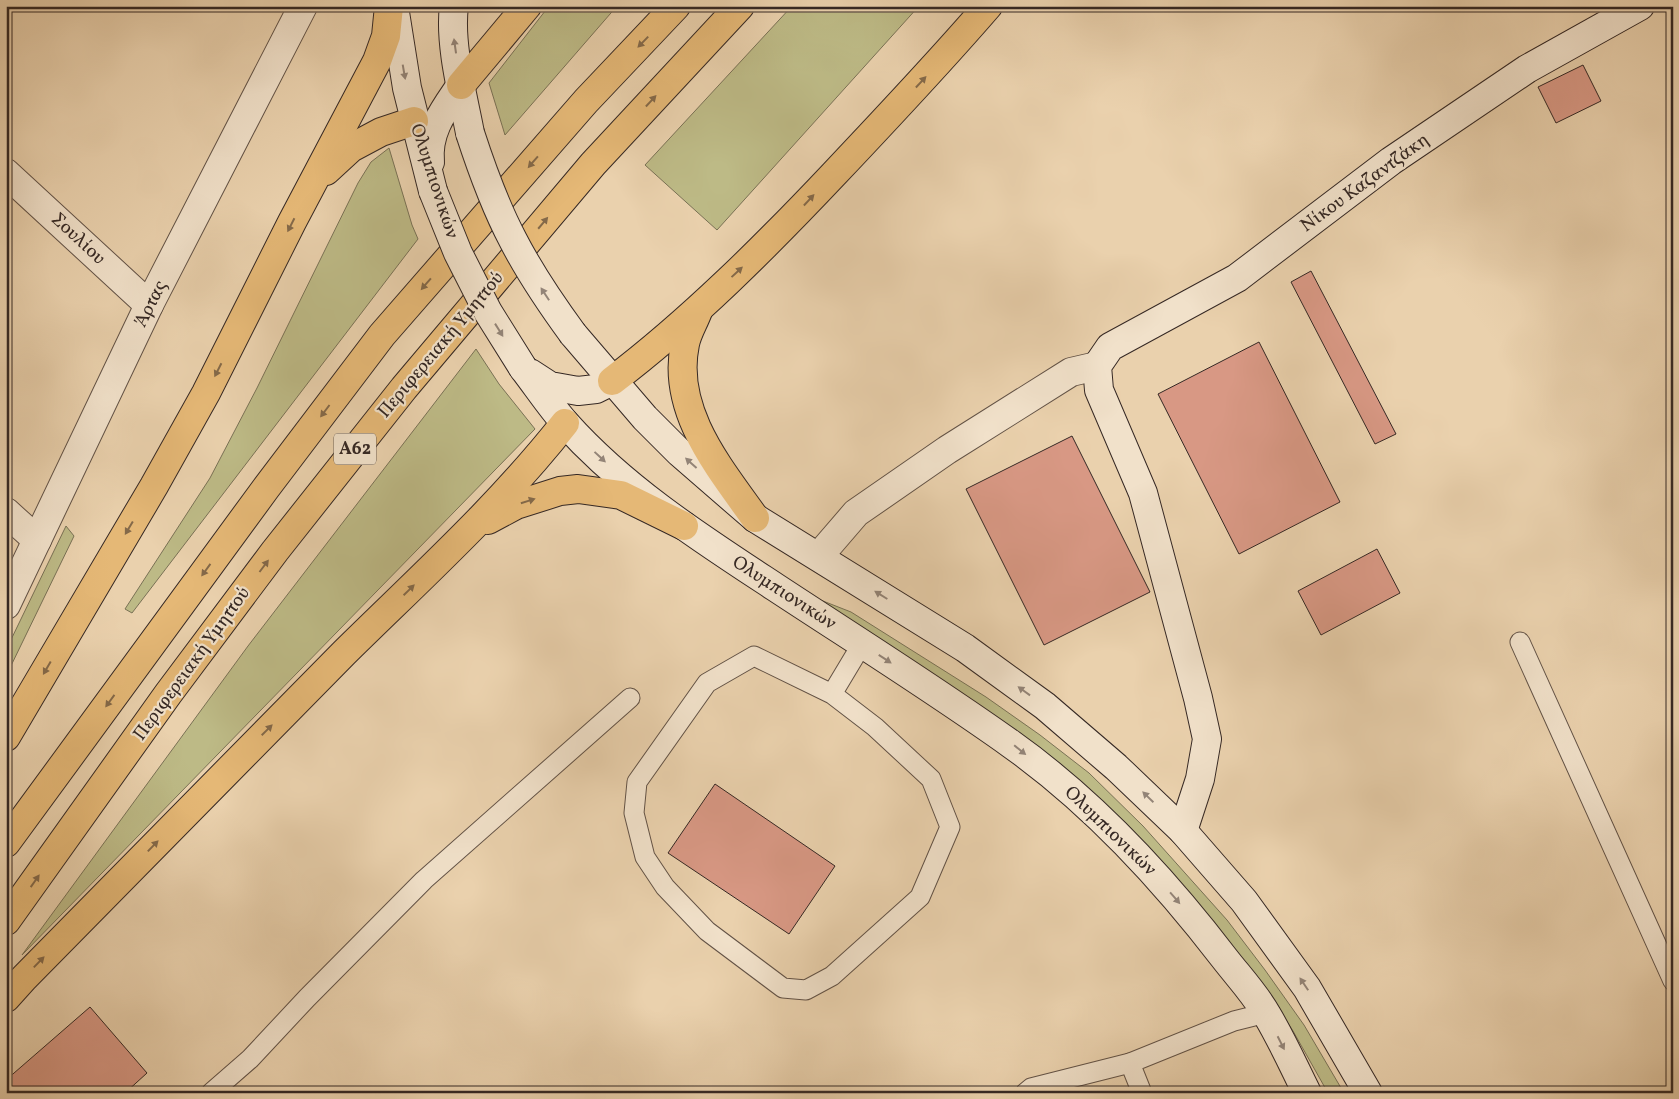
<svg xmlns="http://www.w3.org/2000/svg" width="1679" height="1099" font-family="Vollkorn,serif">
  <rect width="100%" height="100%" fill="#ead1ad"/>
  <filter id="stains"><feTurbulence type="fractalNoise" baseFrequency=".004" numOctaves="4"/><feColorMatrix values="0 0 0 0 .2 0 0 0 0 .09 0 0 0 0 .02 0 0 0 .5 -.17"/></filter>
  <radialGradient id="worn" r=".72"><stop offset=".6" stop-color="#630" stop-opacity="0"/><stop offset="1" stop-color="#630" stop-opacity=".3"/></radialGradient>
  <!-- green -->
  <g fill="#bdba86" stroke="#797155">
    <path d="M 549,6 L 617,6 L 505,135 L 489,83 Z"/>
    <path d="M 792,6 L 919,6 L 717,230 L 645,165 Z"/>
    <path d="M 389,148 L 412,225 L 418,239 L 132,613 L 125,609 L 210,478 L 257,388 L 358,183 L 371,162 Z"/>
    <path d="M 476,349 L 499,384 L 535,429 L 22,955 L 248,646 Z"/>
    <path d="M 66,526 L 74,536 L 6,676 L 6,650 Z"/>
    <path d="M 800,592 L 851,612 L 986,697 L 1040,735 L 1089,773 L 1143,826 L 1227,920 L 1265,970 L 1304,1025 L 1344,1093 L 1328,1093 L 1293,1031 L 1256,975 L 1172,875 Z"/>
  </g>
  <!-- building -->
  <g fill="#d89884" stroke="#352824">
    <path d="M 1583,65 L 1601,101 L 1556,123 L 1538,87 Z"/>
    <path d="M 1311,271 L 1396,434 L 1375,444 L 1291,282 Z"/>
    <path d="M 1259,342 L 1340,502 L 1239,554 L 1158,394 Z"/>
    <path d="M 1072,436 L 1150,592 L 1044,645 L 966,489 Z"/>
    <path d="M 1377,549 L 1400,593 L 1321,635 L 1298,591 Z"/>
    <path d="M 715,784 L 835,866 L 789,934 L 668,853 Z"/>
    <path d="M 90,1007 L 147,1073 L 125,1093 L 6,1093 L 6,1080 Z"/>
  </g>
  <g fill="none" stroke-linecap="round" stroke-linejoin="round">
    <!-- lane casing -->
    <g stroke="#625246" stroke-width="21">
      <g id="lane">
        <path d="M 1520,642 L 1673,981"/>
        <path d="M 832,694 L 875,727 L 931,779 L 950,827 L 920,897 L 832,976 L 806,990 L 783,988 L 707,931 L 665,887 L 645,857 L 634,813 L 637,782 L 707,683 L 754,656 L 832,694 L 862,644"/>
        <path d="M 211,1093 L 250,1059 L 307,998 L 424,880 L 630,698"/>
        <path d="M 1025,1093 L 1031,1088 L 1130,1063"/>
        <path d="M 1142,1093 L 1130,1063 L 1234,1021 L 1266,1013"/>
      </g>
    </g>
    <!-- street casing -->
    <g stroke="#625246" stroke-width="30">
      <g id="street">
        <path d="M 6,173 L 149,305"/>
        <path d="M 6,512 L 37,540"/>
        <path d="M 819,556 L 856,513 L 947,450 L 1071,372 L 1097,366"/>
        <path d="M 6,605 L 149,305 L 303,6"/>
      </g>
    </g>
    <!-- secondary casing -->
    <g stroke="#352824" stroke-width="30">
      <g id="secondary">
        <path d="M 394,6 L 407,88 L 433,191"/>
        <path d="M 454,6 C 449,44 463,96 470,133"/>
        <path d="M 430,162 C 427,131 444,110 461,85"/>
        <path d="M 573,334 L 645,418 L 680,453 L 755,518 L 965,648 L 1045,706 L 1116,767 L 1183,831 L 1244,901 L 1307,988 L 1368,1093"/>
        <path d="M 523,368 C 537,386 550,406 566,424 C 625,490 702,539 775,587 C 854,639 934,689 1011,744 C 1094,803 1163,878 1225,959 C 1239,977 1256,995 1267,1015 C 1282,1040 1294,1067 1307,1093"/>
        <path d="M 530,373 L 550,386 L 578,391 L 596,389 L 612,381"/>
        <path d="M 1183,831 L 1200,779 L 1207,739 L 1198,698 L 1143,493 L 1099,390 L 1097,366 L 1110,347 L 1237,278 L 1391,161 L 1527,69 L 1640,6"/>
      </g>
    </g>
    <!-- highway casing -->
    <g stroke="#352824" stroke-width="30">
      <g id="highway">
        <path d="M 461,85 L 527,6"/>
        <path d="M 326,171 L 351,148 L 381,132 L 414,121"/>
        <path d="M 698,311 C 694,322 687,333 685,344 C 671,411 719,467 755,518"/>
        <path d="M 612,381 C 691,321 766,246 834,174 C 886,119 938,64 988,6"/>
        <path d="M 488,520 L 516,505 L 560,491 L 578,489 L 621,495 L 684,526"/>
        <path d="M 6,737 L 154,486 L 206,393 L 292,222 L 377,61 L 386,36 L 389,6"/>
        <path d="M 6,843 L 266,488 L 382,335 L 586,101 L 676,6"/>
        <path d="M 6,921 L 168,694 L 275,551 L 404,388 L 593,164 L 740,6"/>
        <path d="M 6,998 L 24,978 C 130,869 237,761 344,653 C 419,579 499,507 565,423"/>
      </g>
    </g>
    <!-- lane -->
    <use href="#lane" stroke="#f1e1ca" stroke-width="19"/>
    <!-- street -->
    <use href="#street" stroke="#f1e1ca" stroke-width="28"/>
    <!-- secondary -->
    <use href="#secondary" stroke="#f1e1ca" stroke-width="28"/>
    <!-- highway -->
    <use href="#highway" stroke="#e5b876" stroke-width="28"/>
    <!-- secondary-bridge casing -->
    <g stroke="#352824" stroke-width="30" stroke-linecap="butt">
      <g id="secondary-bridge">
        <path d="M 470,133 C 482,170 495,206 513,240 C 530,273 551,304 573,334"/>
        <path d="M 433,191 L 458,253 L 488,312 L 523,368"/>
      </g>
    </g>
    <!-- secondary-bridge -->
    <use href="#secondary-bridge" stroke="#f1e1ca" stroke-width="28"/>
  </g>
  <!-- one-way arrows -->
  <defs><path id="oneway-solid" d="M-6-.8H1V-3.2L6.5 0L1 3.2V.8H-6Z" transform="scale(1.25)"/></defs>
  <g fill="#846949">
    <use href="#oneway-solid" transform="translate(643 42) rotate(134)"/>
    <use href="#oneway-solid" transform="translate(921 82) rotate(-47)"/>
    <use href="#oneway-solid" transform="translate(651 101) rotate(-47)"/>
    <use href="#oneway-solid" transform="translate(533 162) rotate(131)"/>
    <use href="#oneway-solid" transform="translate(809 200) rotate(-47)"/>
    <use href="#oneway-solid" transform="translate(543 223) rotate(-50)"/>
    <use href="#oneway-solid" transform="translate(291 225) rotate(117)"/>
    <use href="#oneway-solid" transform="translate(737 272) rotate(-43)"/>
    <use href="#oneway-solid" transform="translate(426 284) rotate(131)"/>
    <use href="#oneway-solid" transform="translate(218 370) rotate(117)"/>
    <use href="#oneway-solid" transform="translate(325 411) rotate(127)"/>
    <use href="#oneway-solid" transform="translate(528 501) rotate(-18)"/>
    <use href="#oneway-solid" transform="translate(129 528) rotate(121)"/>
    <use href="#oneway-solid" transform="translate(264 566) rotate(-53)"/>
    <use href="#oneway-solid" transform="translate(206 570) rotate(126)"/>
    <use href="#oneway-solid" transform="translate(409 590) rotate(-44)"/>
    <use href="#oneway-solid" transform="translate(47 668) rotate(120)"/>
    <use href="#oneway-solid" transform="translate(110 701) rotate(126)"/>
    <use href="#oneway-solid" transform="translate(267 730) rotate(-45)"/>
    <use href="#oneway-solid" transform="translate(153 846) rotate(-46)"/>
    <use href="#oneway-solid" transform="translate(35 881) rotate(-55)"/>
    <use href="#oneway-solid" transform="translate(39 962) rotate(-46)"/>
  </g>
  <g fill="#938477">
    <use href="#oneway-solid" transform="translate(455 46) rotate(-98)"/>
    <use href="#oneway-solid" transform="translate(404 72) rotate(80)"/>
    <use href="#oneway-solid" transform="translate(545 294) rotate(-123)"/>
    <use href="#oneway-solid" transform="translate(499 330) rotate(58)"/>
    <use href="#oneway-solid" transform="translate(600 457) rotate(43)"/>
    <use href="#oneway-solid" transform="translate(691 463) rotate(-138)"/>
    <use href="#oneway-solid" transform="translate(881 595) rotate(-148)"/>
    <use href="#oneway-solid" transform="translate(885 659) rotate(33)"/>
    <use href="#oneway-solid" transform="translate(1024 691) rotate(-144)"/>
    <use href="#oneway-solid" transform="translate(1020 750) rotate(39)"/>
    <use href="#oneway-solid" transform="translate(1148 797) rotate(-136)"/>
    <use href="#oneway-solid" transform="translate(1175 898) rotate(49)"/>
    <use href="#oneway-solid" transform="translate(1304 984) rotate(-124)"/>
    <use href="#oneway-solid" transform="translate(1281 1043) rotate(63)"/>
  </g>
  <g text-anchor="middle" dominant-baseline="central" stroke-width="4.5" stroke-linejoin="round" paint-order="stroke">
    <!-- shield labels -->
    <rect fill="#f1e1ca" stroke="#6d6056" stroke-width="1" x="334" y="433.5" width="42" height="31" rx="4"/>
    <g font-size="18" font-weight="bold" fill="#352824">
      <text x="355" y="449">Α62</text>
    </g>
    <!-- street labels -->
    <g font-size="19" fill="#352824" stroke="#f1e1ca">
      <text transform="translate(434 181) rotate(72)">Ολυμπιονικών</text>
      <text transform="translate(1365 183) rotate(-36)">Νίκου Καζαντζάκη</text>
      <text transform="translate(78 239) rotate(43)">Σουλίου</text>
      <text transform="translate(151 304) rotate(-63)">Άρτας</text>
      <text transform="translate(441 345) rotate(-50)">Περιφερειακή Υμηττού</text>
      <text transform="translate(784 593) rotate(33)">Ολυμπιονικών</text>
      <text transform="translate(192 664) rotate(-54)">Περιφερειακή Υμηττού</text>
      <text transform="translate(1110 831) rotate(44)">Ολυμπιονικών</text>
    </g>
  </g>
  <!-- margin -->
  <rect width="1679" height="1099" fill="none" stroke="#ead1ad" stroke-width="25"/>
  <rect x="8" y="8" width="1664" height="1084" fill="none" stroke="#352824" stroke-width="2.5"/>
  <rect x="12" y="12" width="1654" height="1074" fill="none" stroke="#352824"/>
  <rect width="100%" height="100%" filter="url(#stains)"/>
  <rect width="100%" height="100%" fill="url(#worn)"/>
</svg>
